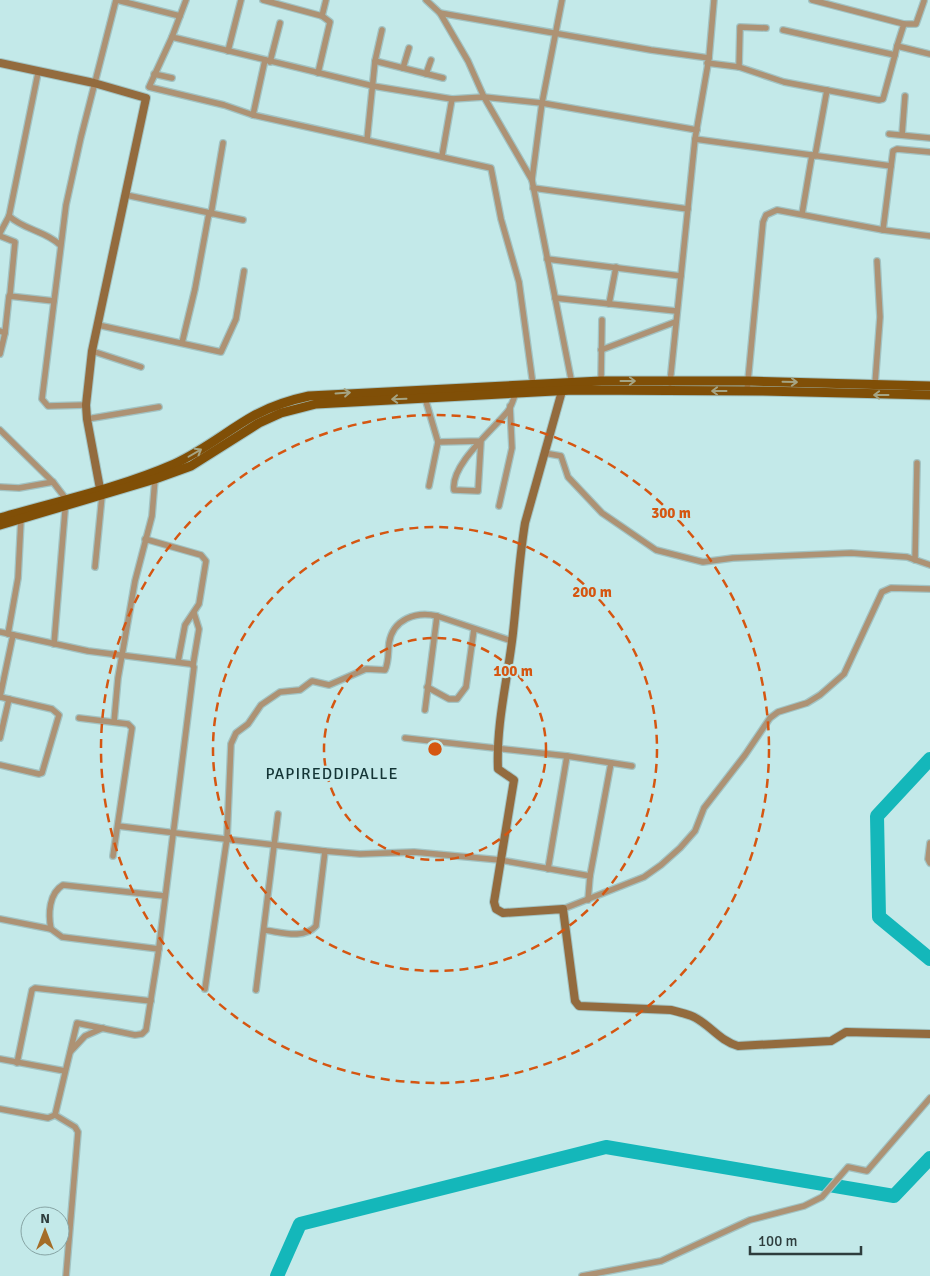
<svg xmlns="http://www.w3.org/2000/svg" width="930" height="1276" font-family="Signika,sans-serif">
  <rect width="100%" height="100%" fill="#c3e9e9"/>
  <g fill="none" stroke-linecap="round" stroke-linejoin="round">
    <!-- river -->
    <g stroke="#14b7ba" stroke-width="14">
      <path d="M 930,759 L 877,816 L 879,917 L 930,959"/>
      <path d="M 277,1276 L 300,1224 L 606,1147 L 894,1196 L 930,1158"/>
    </g>
    <!-- street casing -->
    <g stroke="#a2c3c3" stroke-width="8">
      <g id="street">
        <path d="M 117,0 L 180,16"/>
        <path d="M 186,0 L 172,37 L 373,86 L 452,99 L 484,97 L 542,103 L 697,130"/>
        <path d="M 263,0 L 322,16 L 330,22 L 318,73"/>
        <path d="M 426,0 L 440,13 L 468,61 L 484,97 L 532,180 L 572,384"/>
        <path d="M 812,0 L 904,24"/>
        <path d="M 924,1 L 916,24 L 904,24 L 897,46 L 930,54"/>
        <path d="M 440,13 L 651,50 L 709,58"/>
        <path d="M 322,16 L 326,0"/>
        <path d="M 783,30 L 895,55 L 897,46"/>
        <path d="M 172,37 L 149,87 L 224,105 L 253,115 L 491,168 L 501,219 L 519,282 L 533,385"/>
        <path d="M 228,51 L 241,0"/>
        <path d="M 375,61 L 443,78"/>
        <path d="M 270,62 L 280,23"/>
        <path d="M 707,63 L 739,67 L 784,82 L 879,100 L 883,99 L 895,55"/>
        <path d="M 739,67 L 740,27 L 766,28"/>
        <path d="M 403,68 L 409,48"/>
        <path d="M 154,74 L 172,78"/>
        <path d="M 426,74 L 431,60"/>
        <path d="M 253,115 L 265,60"/>
        <path d="M 889,134 L 930,138"/>
        <path d="M 902,135 L 905,96"/>
        <path d="M 695,139 L 891,166"/>
        <path d="M 367,140 L 375,61 L 382,30"/>
        <path d="M 442,156 L 452,99"/>
        <path d="M 815,156 L 827,90"/>
        <path d="M 532,180 L 542,103 L 562,0"/>
        <path d="M 533,188 L 688,209"/>
        <path d="M 126,195 L 243,220"/>
        <path d="M 211,214 L 223,143"/>
        <path d="M 802,214 L 812,155"/>
        <path d="M 9,216 C 24,230 46,231 60,245"/>
        <path d="M 883,230 L 893,151 L 897,149 L 930,152"/>
        <path d="M 0,233 L 9,216 L 38,73"/>
        <path d="M 0,236 L 15,242 L 10,295"/>
        <path d="M 547,259 L 681,276"/>
        <path d="M 555,298 L 676,311"/>
        <path d="M 609,304 L 616,267"/>
        <path d="M 98,325 L 221,352 L 236,319 L 244,271"/>
        <path d="M 0,331 L 5,333 L 0,354"/>
        <path d="M 5,333 L 9,296 L 54,301"/>
        <path d="M 182,343 L 195,289 L 209,213"/>
        <path d="M 601,350 L 675,322"/>
        <path d="M 92,351 L 141,367"/>
        <path d="M 601,381 L 602,320"/>
        <path d="M 670,383 L 695,139 L 709,58 L 714,0"/>
        <path d="M 875,384 L 880,317 L 877,261"/>
        <path d="M 747,391 L 763,222 L 766,215 L 777,210 L 883,230 L 930,236"/>
        <path d="M 425,398 L 438,442 L 429,486"/>
        <path d="M 86,405 L 48,406 L 42,399 L 66,205 L 81,137 L 116,0"/>
        <path d="M 87,419 L 159,407"/>
        <path d="M 0,430 L 53,482 L 66,499 L 54,644"/>
        <path d="M 438,442 L 481,441 L 478,491 L 454,490 C 450,465 493,430 508,411 C 512,406 513,399 516,393"/>
        <path d="M 544,453 L 561,456 L 568,477 L 602,513 L 656,550 L 703,562 L 733,558 L 851,553 L 907,557 L 930,565"/>
        <path d="M 0,487 L 19,488 L 53,482"/>
        <path d="M 499,506 L 512,448 L 510,406"/>
        <path d="M 145,539 L 201,555 L 206,561 L 199,604 L 185,625 L 178,662"/>
        <path d="M 915,560 L 917,463"/>
        <path d="M 95,567 L 102,496"/>
        <path d="M 0,632 L 88,651 L 191,664 L 194,667 L 158,955 L 146,1030 L 142,1034 L 135,1035 L 77,1023 L 55,1115 L 48,1118 L 0,1109"/>
        <path d="M 8,634 L 18,578 L 21,519"/>
        <path d="M 193,665 L 199,629 L 194,613"/>
        <path d="M 427,687 L 449,699 L 457,699 L 466,687 L 474,629"/>
        <path d="M 0,697 L 52,709 L 59,715 L 42,773 L 39,774 L 0,765"/>
        <path d="M 0,697 L 13,635"/>
        <path d="M 425,710 L 437,616"/>
        <path d="M 79,718 L 128,724 L 132,728 L 113,856"/>
        <path d="M 114,722 L 118,678 L 135,581 L 152,516 L 155,479"/>
        <path d="M 0,738 L 9,699"/>
        <path d="M 405,738 L 567,756 L 632,766"/>
        <path d="M 118,826 L 325,851 L 360,854 L 414,852 L 500,860 L 590,876 L 588,900"/>
        <path d="M 930,843 L 928,859 L 930,863"/>
        <path d="M 548,869 L 567,756"/>
        <path d="M 590,876 L 611,763"/>
        <path d="M 563,909 L 644,877 L 661,865 L 680,848 L 695,831 L 704,808 L 745,755 L 770,718 L 778,712 L 807,703 L 820,695 L 844,674 L 882,592 L 891,588 L 930,589"/>
        <path d="M 0,919 L 51,929"/>
        <path d="M 264,930 C 281,932 303,940 316,926 L 325,851"/>
        <path d="M 159,949 L 62,937 L 51,929 C 48,914 49,893 63,885 L 165,896"/>
        <path d="M 205,989 L 227,838 L 231,744 L 236,733 L 248,724 L 261,705 L 280,692 L 300,690 L 312,681 L 329,685 L 366,669 L 385,670 C 389,662 388,652 389,643 C 393,619 416,611 437,616 L 512,641"/>
        <path d="M 256,990 L 278,814"/>
        <path d="M 71,1051 L 85,1036 L 103,1028"/>
        <path d="M 0,1059 L 65,1071"/>
        <path d="M 17,1063 L 32,990 L 35,988 L 151,1001"/>
        <path d="M 55,1115 L 75,1127 L 78,1132 L 66,1276"/>
        <path d="M 582,1276 L 661,1261 L 750,1220 L 804,1206 L 822,1197 L 848,1167 L 867,1171 L 930,1098"/>
      </g>
    </g>
    <!-- secondary casing -->
    <g stroke="#a2c3c3" stroke-width="10">
      <g id="secondary">
        <path d="M 0,63 L 94,83 L 146,98 L 92,351 L 86,405 L 87,419 L 101,494"/>
        <path d="M 562,391 L 525,523 C 519,560 517,596 513,633 C 508,678 496,723 498,769 L 514,780 L 494,902 L 496,909 L 503,913 L 563,909 L 575,1001 L 579,1006 L 671,1010 C 679,1012 687,1014 694,1017 C 710,1025 720,1041 738,1046 L 831,1041 L 846,1032 L 930,1034"/>
      </g>
    </g>
    <!-- primary casing -->
    <g stroke="#a2c3c3" stroke-width="11">
      <g id="primary">
        <path d="M 0,518 C 58,501 119,488 174,464 C 203,451 228,430 255,415 C 272,406 290,400 309,396 L 601,381 L 748,381 L 930,386"/>
        <path d="M 0,525 L 155,479 L 191,466 L 259,423 L 281,413 L 316,404 L 573,390 L 763,391 L 930,395"/>
      </g>
    </g>
    <!-- street -->
    <use href="#street" stroke="#ad9274" stroke-width="5.5"/>
    <!-- secondary -->
    <use href="#secondary" stroke="#936b3e" stroke-width="8"/>
    <!-- primary -->
    <use href="#primary" stroke="#804f07" stroke-width="9"/>
  </g>
  <!-- one-way arrows -->
  <defs><path id="oneway-shaft" d="M-6 0H5M1.5-3L5.5 0L1.5 3" fill="none" stroke-width="1.6" stroke-linecap="round" stroke-linejoin="round" transform="scale(1.25)"/></defs>
  <g stroke="#a5a483">
    <use href="#oneway-shaft" transform="translate(628 381)"/>
    <use href="#oneway-shaft" transform="translate(790 382) rotate(1)"/>
    <use href="#oneway-shaft" transform="translate(719 391) rotate(180)"/>
    <use href="#oneway-shaft" transform="translate(343 393) rotate(-4)"/>
    <use href="#oneway-shaft" transform="translate(881 395) rotate(-180)"/>
    <use href="#oneway-shaft" transform="translate(399 399) rotate(178)"/>
    <use href="#oneway-shaft" transform="translate(195 453) rotate(-30)"/>
  </g>
  <!-- distance rings -->
  <g fill="none" stroke="#d55611" stroke-width="2.5" stroke-dasharray="9 6">
    <circle cx="435" cy="749" r="111"/>
    <circle cx="435" cy="749" r="222"/>
    <circle cx="435" cy="749" r="334"/>
  </g>
  <g text-anchor="middle" dominant-baseline="central" stroke-width="4.5" stroke-linejoin="round" paint-order="stroke">
    <!-- neighbourhood labels -->
    <g font-size="16" letter-spacing="1" fill="#143536" stroke="#c3e9e9">
      <text x="332" y="774">PAPIREDDIPALLE</text>
    </g>
  </g>
  <circle cx="435" cy="749" r="8" fill="#d55611" stroke="#c3e9e9" stroke-width="2.5"/>
  <g font-size="15" text-anchor="middle" font-weight="bold" fill="#d55611" stroke="#c3e9e9" stroke-width="4.5" stroke-linejoin="round" paint-order="stroke">
    <text x="671" y="518">300 m</text>
    <text x="592" y="597">200 m</text>
    <text x="513" y="676">100 m</text>
  </g>
  <!-- north arrow -->
  <g transform="translate(45 1231)"><circle r="24" fill="#c3e9e9" stroke="#87a4a4"/>
  <path d="M0-4L9 19L0 12L-9 19Z" fill="#a46d28"/>
  <text y="-8" font-size="14" font-weight="bold" text-anchor="middle" fill="#2e3d3d">N</text>
  </g>
  <!-- scale -->
  <path d="M750 1246v8h111v-8" fill="none" stroke="#2e3d3d" stroke-width="2.5"/>
  <text x="758" y="1246" font-size="15" fill="#2e3d3d" stroke="#c3e9e9" stroke-width="4" paint-order="stroke">100 m</text>
</svg>
